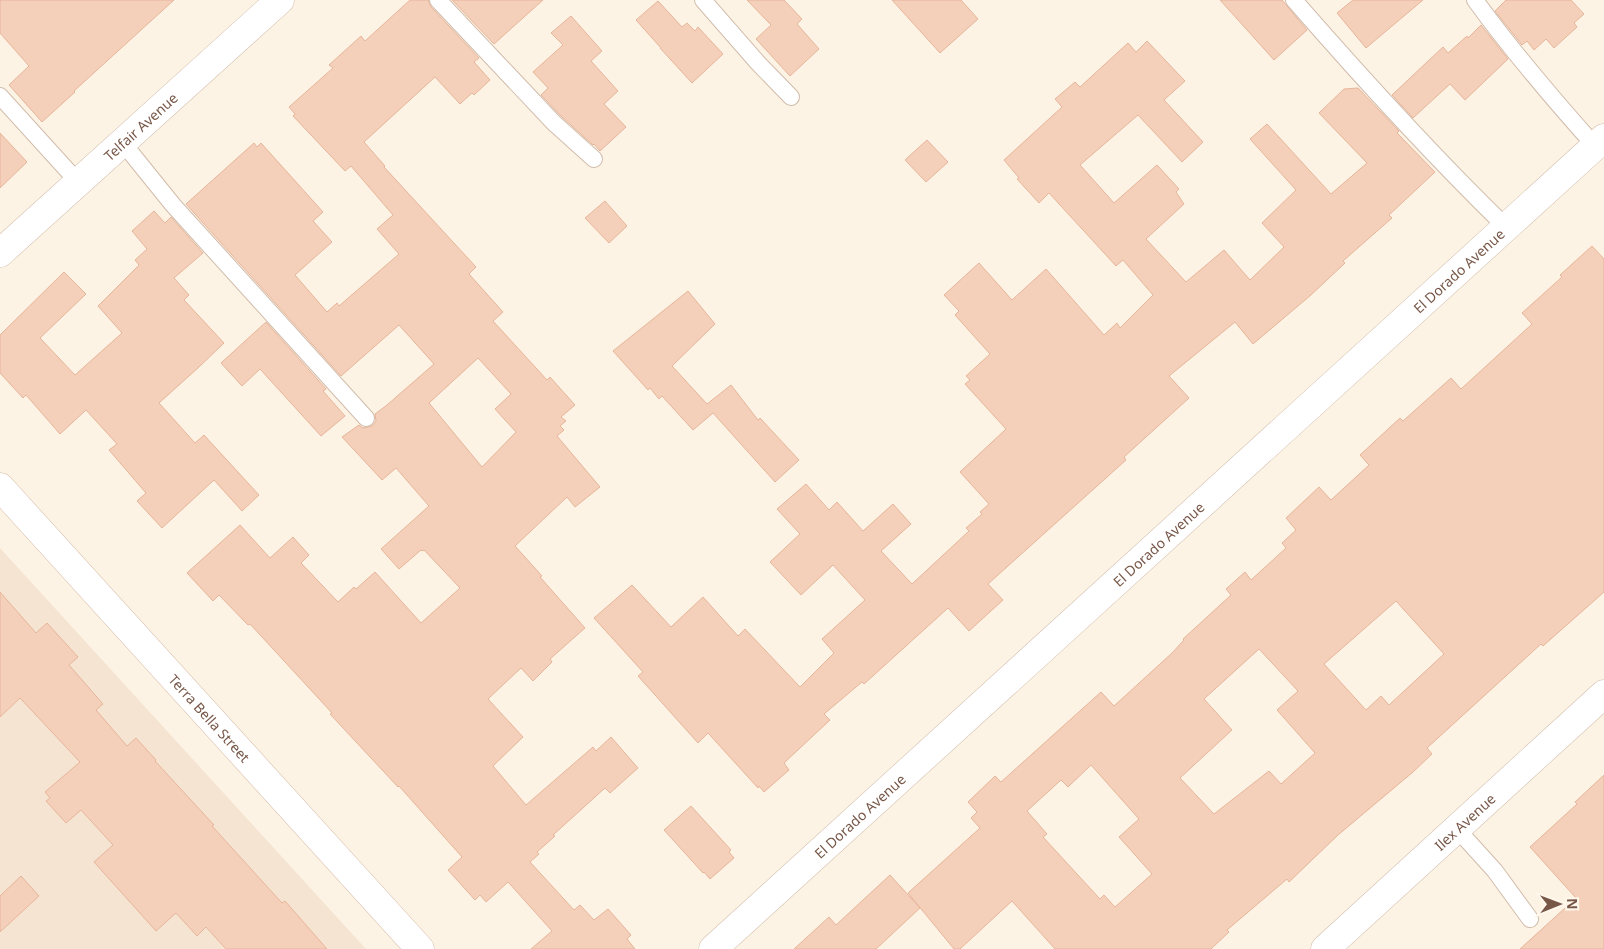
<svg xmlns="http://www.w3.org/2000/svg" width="1604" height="949" font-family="'Noto Sans',sans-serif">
  <rect width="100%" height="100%" fill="#fdf3e4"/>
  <!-- residential -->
  <path fill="#f5e4d2" d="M 0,548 L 366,949 L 0,949 Z"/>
  <!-- building -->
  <g fill="#f4cfba" stroke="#e7b59a" fill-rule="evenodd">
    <path d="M 0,0 L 174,0 L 74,91 L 75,92 L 42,122 L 9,85 L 29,66 L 0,33 Z"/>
    <path d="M 410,0 L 428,0 L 431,7 L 479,58 L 474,62 L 490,80 L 474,95 L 472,93 L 460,104 L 435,77 L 364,142 L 385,166 L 384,167 L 476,267 L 469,274 L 503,312 L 493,321 L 547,380 L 550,377 L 575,405 L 561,417 L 566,421 L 560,426 L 564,430 L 557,436 L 600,487 L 575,507 L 567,497 L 515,546 L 542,576 L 540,577 L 585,628 L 550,659 L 552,662 L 533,681 L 521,668 L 488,699 L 523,737 L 493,766 L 526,805 L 593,747 L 596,751 L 611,737 L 638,768 L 610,793 L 605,788 L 553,835 L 555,836 L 537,852 L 539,854 L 530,862 L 574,910 L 580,905 L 594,920 L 608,909 L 631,935 L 627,939 L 635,949 L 531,949 L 552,931 L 508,882 L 486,902 L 480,895 L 475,900 L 448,870 L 462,857 L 399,786 L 398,787 L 330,714 L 332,713 L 250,624 L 248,625 L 219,595 L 213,601 L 187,573 L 240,525 L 270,558 L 293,537 L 309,555 L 301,563 L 338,602 L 354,587 L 356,589 L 375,572 L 421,623 L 460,588 L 424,550 L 422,551 L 421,550 L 399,569 L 381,549 L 429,506 L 396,468 L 382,480 L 342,437 L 359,425 L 363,428 L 372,426 L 376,421 L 375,414 L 387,405 L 434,364 L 399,325 L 341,376 L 186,204 L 254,143 L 257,147 L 261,143 L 323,212 L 313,221 L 332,242 L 295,275 L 327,312 L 337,303 L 339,306 L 399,254 L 377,229 L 393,215 L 351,166 L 345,171 L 293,116 L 295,114 L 289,107 L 333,68 L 329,65 L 361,36 L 365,41 ZM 478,358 L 511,394 L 495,409 L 516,432 L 482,467 L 429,403 Z"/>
    <path d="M 452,0 L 543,0 L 494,44 Z"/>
    <path d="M 747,0 L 784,0 L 802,19 L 797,24 L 819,49 L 790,76 L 756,39 L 771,25 Z"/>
    <path d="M 892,0 L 961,0 L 978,19 L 940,53 Z"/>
    <path d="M 1220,0 L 1282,0 L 1307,30 L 1274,60 Z"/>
    <path d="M 1353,0 L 1423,0 L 1366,48 L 1337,13 Z"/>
    <path d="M 1506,0 L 1571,0 L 1584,14 L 1574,23 L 1577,27 L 1554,48 L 1546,39 L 1534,50 L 1527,41 L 1522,45 L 1495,11 Z"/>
    <path d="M 658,1 L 682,27 L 687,23 L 695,31 L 698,27 L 723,54 L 692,83 L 660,48 L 661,48 L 636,20 Z"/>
    <path d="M 571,16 L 602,51 L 591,61 L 618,91 L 604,104 L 626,127 L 600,151 L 594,144 L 593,145 L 561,116 L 541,95 L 548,88 L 533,72 L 563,45 L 551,33 Z"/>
    <path d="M 1481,25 L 1508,59 L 1465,100 L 1450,84 L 1413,118 L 1392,95 L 1443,47 L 1448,53 L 1467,36 L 1468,38 Z"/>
    <path d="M 1147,41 L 1185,81 L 1164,100 L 1203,142 L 1182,162 L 1138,115 L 1080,165 L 1114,203 L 1157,165 L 1179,189 L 1176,192 L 1184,204 L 1146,239 L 1186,282 L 1224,250 L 1250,280 L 1284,247 L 1262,223 L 1296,190 L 1250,139 L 1267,124 L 1331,194 L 1367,163 L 1319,113 L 1344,89 L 1358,88 L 1399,131 L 1397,133 L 1435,172 L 1389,215 L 1392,218 L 1343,261 L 1345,263 L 1311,295 L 1253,344 L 1235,322 L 1169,376 L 1189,398 L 1124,457 L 1126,460 L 988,584 L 1003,600 L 969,631 L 948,608 L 864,684 L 862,682 L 824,714 L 830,720 L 784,763 L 789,770 L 764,792 L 759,786 L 758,788 L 708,733 L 698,743 L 638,676 L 643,672 L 594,618 L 632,585 L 671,627 L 703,597 L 738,636 L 745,629 L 800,687 L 834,653 L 822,639 L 865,600 L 833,565 L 801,595 L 770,562 L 800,534 L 777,509 L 806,484 L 829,510 L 837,502 L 863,531 L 893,504 L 911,524 L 881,551 L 912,584 L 969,531 L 966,528 L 982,514 L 980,512 L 989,504 L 960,472 L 1006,429 L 965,384 L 970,380 L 966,376 L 990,354 L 955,315 L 959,311 L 944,295 L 979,263 L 1012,300 L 1046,269 L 1104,335 L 1117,323 L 1120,328 L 1153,295 L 1123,260 L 1116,266 L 1049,193 L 1039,203 L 1017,179 L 1019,178 L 1004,160 L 1062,107 L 1055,99 L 1075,82 L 1080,87 L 1128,43 L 1136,52 Z"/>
    <path d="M 0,133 L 27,162 L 0,188 Z"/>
    <path d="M 927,140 L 948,162 L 926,182 L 905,160 Z"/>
    <path d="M 605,201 L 627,226 L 609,243 L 585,218 Z"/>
    <path d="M 154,211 L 165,223 L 171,217 L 203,253 L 174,278 L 189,295 L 184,300 L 224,343 L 199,367 L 159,403 L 195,443 L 204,435 L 259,495 L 242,511 L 214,480 L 162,528 L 137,501 L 146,493 L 109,450 L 117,444 L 86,410 L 60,434 L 26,395 L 23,398 L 0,373 L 0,335 L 64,272 L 86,294 L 40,338 L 75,375 L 122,333 L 98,306 L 139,265 L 135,260 L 147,249 L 132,231 Z"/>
    <path d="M 1592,246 L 1604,259 L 1604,592 L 1543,646 L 1541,644 L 1427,748 L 1432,754 L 1413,772 L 1338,835 L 1289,882 L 1287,879 L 1227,930 L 1229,932 L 1211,949 L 1055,949 L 1012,901 L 960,949 L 954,949 L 908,893 L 980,828 L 971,818 L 977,812 L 968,802 L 995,776 L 1001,782 L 1101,692 L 1114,706 L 1172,653 L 1184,640 L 1183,639 L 1231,595 L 1226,589 L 1245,572 L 1251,580 L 1286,548 L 1282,543 L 1296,530 L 1286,518 L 1319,487 L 1331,500 L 1369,465 L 1360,455 L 1400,418 L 1403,421 L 1451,378 L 1461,389 L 1532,324 L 1522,313 L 1562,277 L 1560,275 ZM 1396,601 L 1444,654 L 1389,705 L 1381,696 L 1366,710 L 1324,664 ZM 1259,649 L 1298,691 L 1277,710 L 1315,753 L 1281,784 L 1269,771 L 1214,814 L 1180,778 L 1232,730 L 1204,699 ZM 1091,765 L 1139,819 L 1119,837 L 1152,874 L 1115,907 L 1104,895 L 1100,899 L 1043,837 L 1047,834 L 1027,811 L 1061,780 L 1068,787 Z"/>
    <path d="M 688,291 L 715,324 L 672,366 L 707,404 L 731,385 L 758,420 L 760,418 L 799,460 L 775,482 L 713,413 L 693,430 L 662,396 L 659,399 L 650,388 L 648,390 L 613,351 Z"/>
    <path d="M 266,322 L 326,389 L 323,391 L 345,416 L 321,436 L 260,369 L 242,386 L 221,363 Z"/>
    <path d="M 0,592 L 36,633 L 47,623 L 78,657 L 69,665 L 103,704 L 96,710 L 127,746 L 136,738 L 156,760 L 155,761 L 214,825 L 212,826 L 282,903 L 285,901 L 327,949 L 226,949 L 206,927 L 197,936 L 176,913 L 156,931 L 94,862 L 113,845 L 81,810 L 66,823 L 46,801 L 50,798 L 45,792 L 80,762 L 20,698 L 0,717 Z"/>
    <path d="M 1604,775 L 1604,949 L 1520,949 L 1576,898 L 1530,847 L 1577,804 L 1575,802 Z"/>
    <path d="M 691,806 L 731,850 L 729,852 L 734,858 L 710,879 L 704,872 L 703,873 L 664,830 Z"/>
    <path d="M 890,875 L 920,908 L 876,949 L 794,949 L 829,917 L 836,925 Z"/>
    <path d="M 21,876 L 39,896 L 0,932 L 0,896 Z"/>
  </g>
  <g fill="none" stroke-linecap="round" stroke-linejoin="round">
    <!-- lane casing -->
    <g stroke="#d1bcac" stroke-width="18">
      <g id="lane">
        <path d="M 438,0 L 554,123 L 594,159"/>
        <path d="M 703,0 L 758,63 L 791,97"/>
        <path d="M 1294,0 C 1362,78 1432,155 1506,227"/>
        <path d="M 1475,0 C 1512,51 1553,99 1595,146"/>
        <path d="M 0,96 L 78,182"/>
        <path d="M 123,143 L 173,205 L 366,418"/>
        <path d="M 1457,829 L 1495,871 L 1530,919"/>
      </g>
    </g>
    <!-- street casing -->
    <g stroke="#d1bcac" stroke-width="29">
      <g id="street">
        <path id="s1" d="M 0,253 L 280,0"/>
        <path id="s2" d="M 713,949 L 1604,138"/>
        <path id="s3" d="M 1325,949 L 1604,694"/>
      </g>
    </g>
    <!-- secondary casing -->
    <g stroke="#d5bba9" stroke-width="29">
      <g id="secondary">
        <path id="s4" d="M 0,487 L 420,949"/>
      </g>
    </g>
    <!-- lane -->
    <use href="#lane" stroke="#fff" stroke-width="16"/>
    <!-- street -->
    <use href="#street" stroke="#fff" stroke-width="28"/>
    <!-- secondary -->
    <use href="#secondary" stroke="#fff" stroke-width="28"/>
  </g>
  <g text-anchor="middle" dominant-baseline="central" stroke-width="4" stroke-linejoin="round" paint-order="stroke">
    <!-- street labels -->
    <g font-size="14" fill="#775748" stroke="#fff7eb">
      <text stroke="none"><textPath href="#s1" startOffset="189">Telfair Avenue</textPath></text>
      <text stroke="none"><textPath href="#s2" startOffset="1008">El Dorado Avenue</textPath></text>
      <text stroke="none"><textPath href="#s2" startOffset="602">El Dorado Avenue</textPath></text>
      <text stroke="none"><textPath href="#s4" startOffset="312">Terra Bella Street</textPath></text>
      <text stroke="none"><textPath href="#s2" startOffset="198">El Dorado Avenue</textPath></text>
      <text stroke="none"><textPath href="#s3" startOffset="189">Ilex Avenue</textPath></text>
    </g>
  </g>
  <!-- north arrow -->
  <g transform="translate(1559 904) rotate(89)" stroke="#fff7eb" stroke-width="4" paint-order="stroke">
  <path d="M0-4L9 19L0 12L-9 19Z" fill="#775748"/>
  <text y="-8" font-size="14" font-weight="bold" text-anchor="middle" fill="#775748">N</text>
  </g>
</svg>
